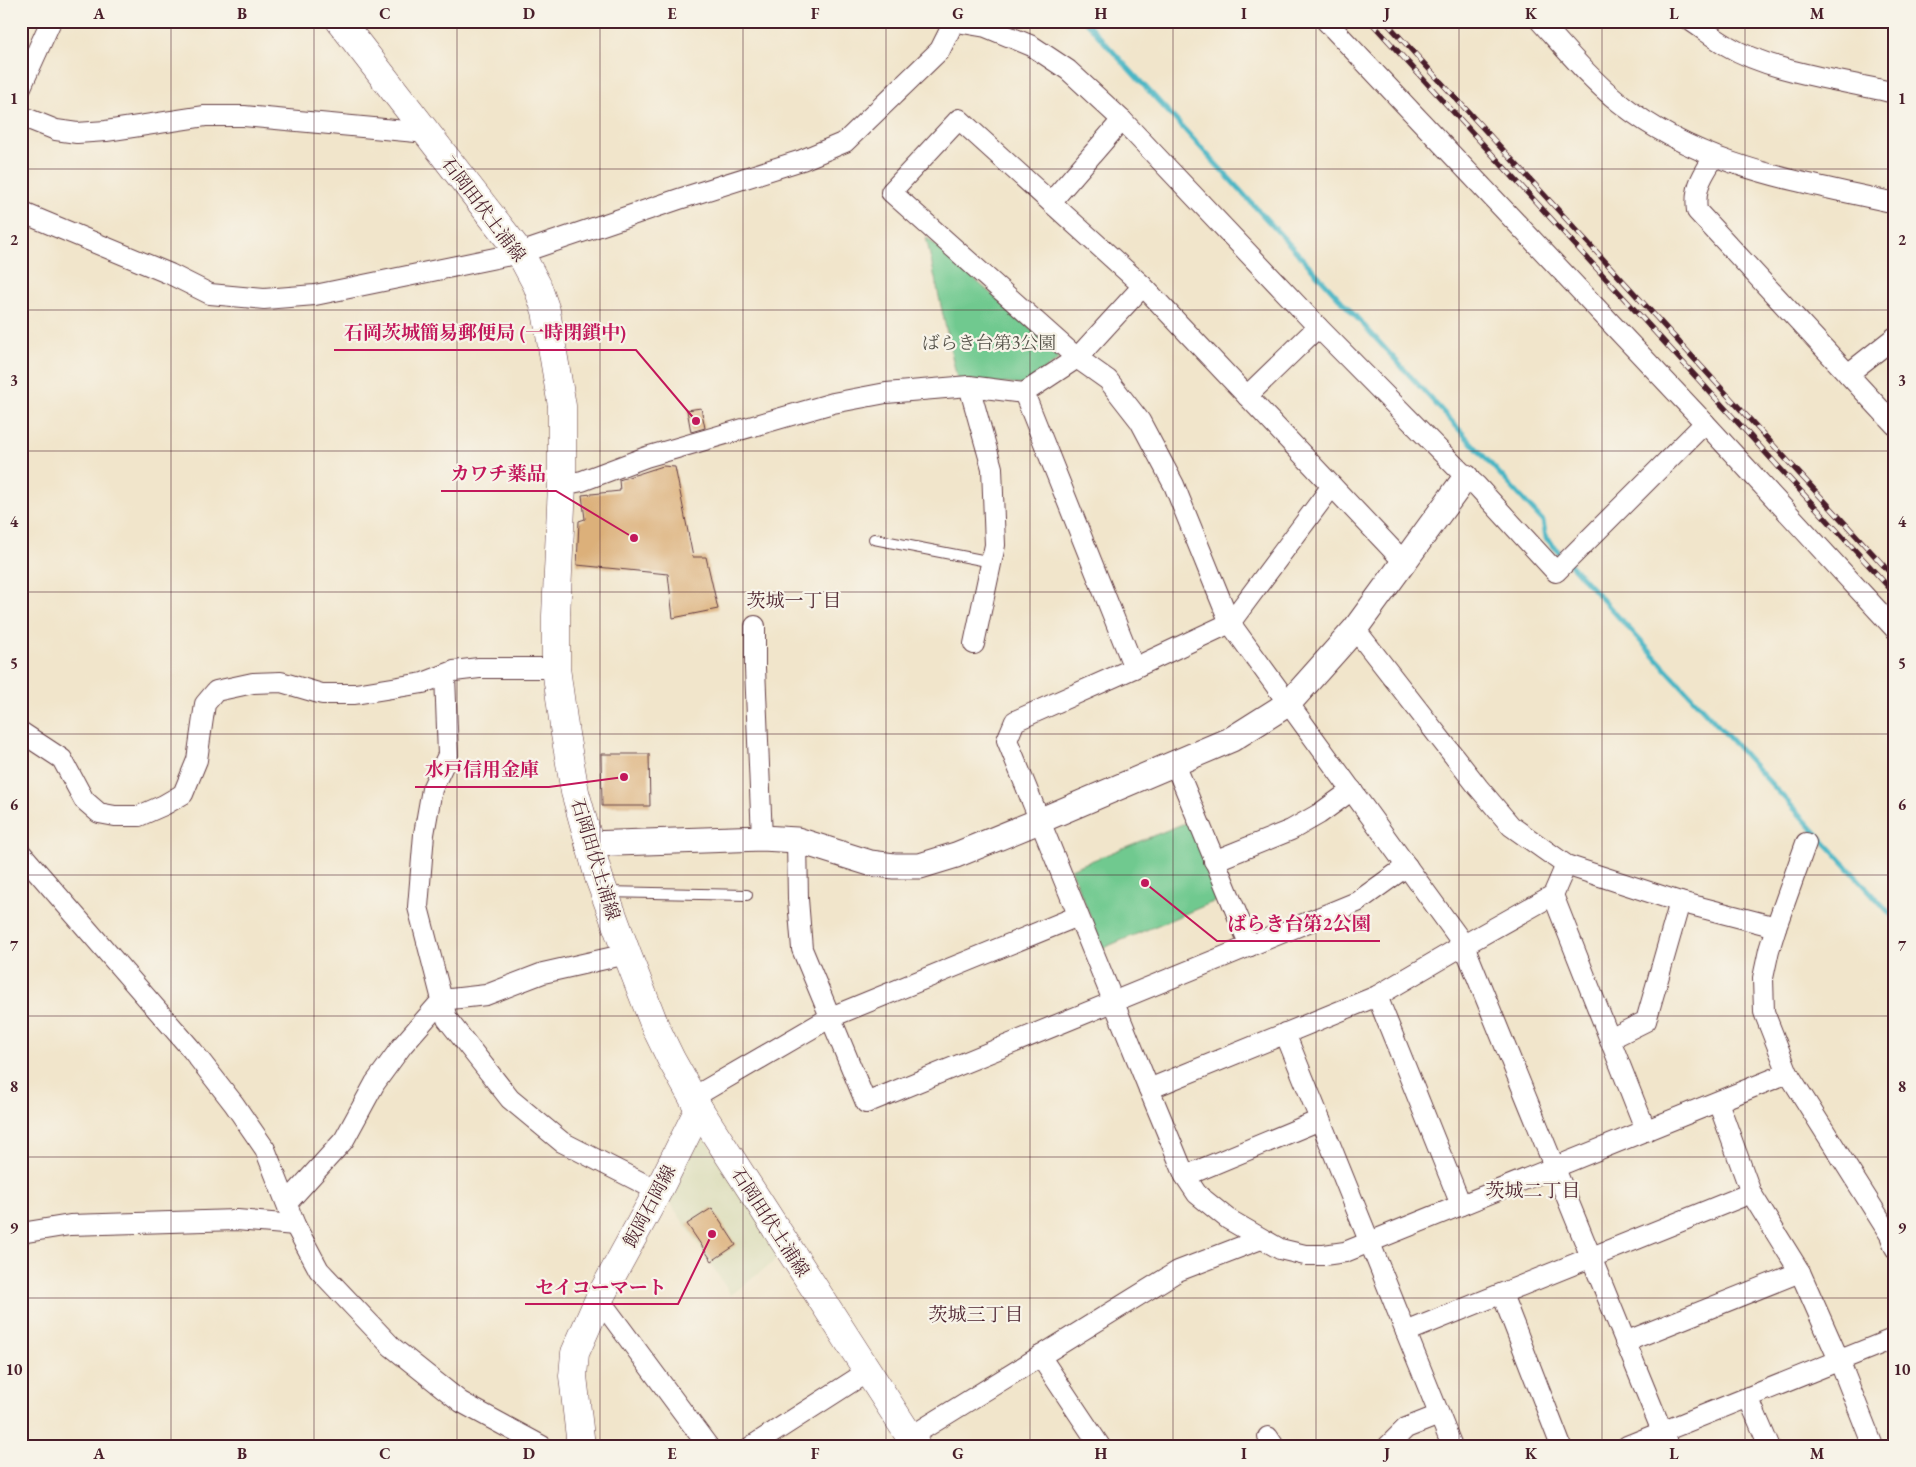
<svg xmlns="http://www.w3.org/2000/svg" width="1916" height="1467" font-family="'EB Garamond','Noto Serif JP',serif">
  <rect width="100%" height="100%" fill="#f7f3e8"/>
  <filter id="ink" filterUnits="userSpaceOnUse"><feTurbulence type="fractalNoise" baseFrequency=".02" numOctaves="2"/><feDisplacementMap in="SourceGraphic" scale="10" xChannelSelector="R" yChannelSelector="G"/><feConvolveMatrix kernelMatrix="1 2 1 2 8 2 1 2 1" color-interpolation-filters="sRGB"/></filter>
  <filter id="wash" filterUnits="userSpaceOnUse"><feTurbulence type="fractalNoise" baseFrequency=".0096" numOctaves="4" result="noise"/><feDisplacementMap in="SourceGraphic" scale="20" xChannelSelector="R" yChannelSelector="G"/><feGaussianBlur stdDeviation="1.12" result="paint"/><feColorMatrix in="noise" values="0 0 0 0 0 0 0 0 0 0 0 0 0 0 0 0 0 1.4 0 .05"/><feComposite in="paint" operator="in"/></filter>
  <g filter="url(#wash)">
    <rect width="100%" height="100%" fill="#f1e5cb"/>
    <!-- built -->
    <path fill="#dddebc" d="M 702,1135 L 782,1255 L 731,1295 L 668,1199 L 691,1140 Z"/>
    <!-- green -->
    <g fill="#70c98f" stroke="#5d745d">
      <path d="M 926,237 L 1058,352 L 1057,361 L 1022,385 L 957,379 Z"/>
      <path d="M 1185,823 L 1190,824 L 1218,896 L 1218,900 L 1103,948 L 1071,869 Z"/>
    </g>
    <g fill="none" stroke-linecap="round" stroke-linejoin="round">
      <!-- stream -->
      <g stroke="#49b6c5" stroke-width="5">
        <path d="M 1085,21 L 1543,521 L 1546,538 L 1564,557"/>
        <path d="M 1570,564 L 1895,919"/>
      </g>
    </g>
    <g id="blocks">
      <!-- building -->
      <g fill="#dcb07a">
        <path d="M 701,408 L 705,428 L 691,432 L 687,410 Z"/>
        <path d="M 663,466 L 675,467 L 693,557 L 706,557 L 718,609 L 673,618 L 668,574 L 577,565 L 579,521 L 585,519 L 582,495 L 620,491 L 619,480 Z"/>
        <path d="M 601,754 L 649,754 L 650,806 L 602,806 Z"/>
        <path d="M 712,1208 L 736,1245 L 712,1261 L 687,1224 Z"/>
      </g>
    </g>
  </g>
  <g filter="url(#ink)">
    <use href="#blocks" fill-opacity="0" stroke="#633d43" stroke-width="1"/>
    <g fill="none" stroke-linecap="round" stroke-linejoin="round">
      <!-- service casing -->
      <g stroke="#633d43" stroke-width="12">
        <g id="service">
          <path d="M 874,539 L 992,562"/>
          <path d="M 606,892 L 747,895"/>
        </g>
      </g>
      <!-- minor casing -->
      <g stroke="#633d43" stroke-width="22">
        <g id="minor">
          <path d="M 951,21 L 986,27 L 1032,46 L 1068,70 L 1122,120 L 1318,327 L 1461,472 L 1476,485 L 1556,572 L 1705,423"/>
          <path d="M 1326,21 L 1705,423 L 1895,629"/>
          <path d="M 1540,21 C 1566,50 1590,79 1620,103 C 1700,167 1798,181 1895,203"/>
          <path d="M 1691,21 C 1703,29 1714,38 1726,45 C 1772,73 1842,80 1895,93"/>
          <path d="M 21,87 L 51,21"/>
          <path d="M 21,116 L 56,130 L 77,133 L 106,131 L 205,116 L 244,116 L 427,133"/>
          <path d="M 1714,157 C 1702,177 1694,187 1697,211 L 1895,425"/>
          <path d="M 1051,202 L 1122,120"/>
          <path d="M 21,212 L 170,274 L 210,294 L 264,299 L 315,295 L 520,253 L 679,199 L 802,160 L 845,142 L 940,50 L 954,22"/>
          <path d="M 1848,374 L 1895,337"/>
          <path d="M 969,386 L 992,468 L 995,545 L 974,644"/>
          <path d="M 1024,393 L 1134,668"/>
          <path d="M 1247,396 L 1318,327"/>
          <path d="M 562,485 L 582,481 L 646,457 L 833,403 L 886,393 L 969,386 L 1024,393 L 1077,358 L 1143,286"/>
          <path d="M 1332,486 L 1230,623 L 1134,668 L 1015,721 L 1007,740 L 1149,1089 L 1185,1176 L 1197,1194 L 1228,1219 L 1280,1249 L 1305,1255 L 1324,1255 L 1345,1252 L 1788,1073"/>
          <path d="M 1404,562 L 1143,286 L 959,119 L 891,192 L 1077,358 L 1108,380 L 1140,421 L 1174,485 L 1230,623 L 1464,945 L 1668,1446"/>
          <path d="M 755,626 L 755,668 L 762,838"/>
          <path d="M 1355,629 L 1478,787 L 1511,826 L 1566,865 L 1680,902 L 1776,927"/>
          <path d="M 445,675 L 448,755 L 432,789 L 424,834 L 418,907 L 447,1019 L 510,1099 L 562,1142 L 658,1191"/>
          <path d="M 21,732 L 62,759 L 84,800 L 99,813 L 115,816 L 139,816 L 164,805 L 183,794 L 197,760 L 205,704 L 216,691 L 253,683 L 281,682 L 322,694 L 355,694 L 423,683 L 454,671 L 479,668 L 556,668"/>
          <path d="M 1175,764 L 1250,946"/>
          <path d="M 797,840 L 798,899 L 802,949 L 866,1103 L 1357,902 L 1407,866"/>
          <path d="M 1806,843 L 1776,927 L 1769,950 L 1763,978 L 1764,1012 L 1788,1073 L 1890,1235 L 1895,1248"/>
          <path d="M 21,853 L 192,1050 L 234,1104 L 265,1149 L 295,1225 L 319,1270 L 392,1347 L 461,1402 L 542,1446"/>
          <path d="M 1214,861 L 1291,830 L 1319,814 L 1352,790"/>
          <path d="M 1553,895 L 1646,1131"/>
          <path d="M 1377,996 L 1461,1205"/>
          <path d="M 1285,1033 L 1452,1446"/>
          <path d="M 1610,1039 L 1646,1021 L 1680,902"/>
          <path d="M 1149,1089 L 1377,996 L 1464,945 L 1553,895 L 1566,865"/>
          <path d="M 692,1098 L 831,1017 L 1078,916"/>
          <path d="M 1718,1102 L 1751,1193 L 1800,1272 L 1839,1360 L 1873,1446"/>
          <path d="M 1185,1176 L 1320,1120"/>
          <path d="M 287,1203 L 344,1140 L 375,1083 L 402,1046 L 442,1000 L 486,995 L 543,973 L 627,954"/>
          <path d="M 21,1233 L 70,1225 L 237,1220 L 295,1225"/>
          <path d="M 1502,1294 L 1561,1446"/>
          <path d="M 599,1299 L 708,1446"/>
          <path d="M 1406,1332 L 1751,1193"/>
          <path d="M 1625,1342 L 1800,1272"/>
          <path d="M 1040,1356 L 1100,1446"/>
          <path d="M 1748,1397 L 1769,1446"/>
          <path d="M 910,1437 L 1178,1271 L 1261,1239"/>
          <path d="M 1268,1437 L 1274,1446"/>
          <path d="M 752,1446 L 867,1372"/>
          <path d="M 1388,1446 L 1406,1428 L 1439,1415"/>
          <path d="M 1627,1446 L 1895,1338"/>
        </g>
      </g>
      <!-- tertiary casing -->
      <g stroke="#633d43" stroke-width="27">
        <path id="tertiary" d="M 588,844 L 762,838 L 797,840 L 870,863 L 894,866 L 920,866 L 956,855 L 1039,821 L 1232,739 L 1289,703 L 1355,629 L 1466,477"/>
      </g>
      <!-- secondary casing -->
      <g stroke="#633d43" stroke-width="29">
        <g id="secondary">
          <path d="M 340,21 L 520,253 L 537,285 L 546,311 L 562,406 L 562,485 L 556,616 L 556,668 L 565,734 L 575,792 L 599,878 L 627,954 L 655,1026 L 671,1059 L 699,1109 L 916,1446"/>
          <path d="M 581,1446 L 573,1376 L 575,1353 L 599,1299 L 658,1191 L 699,1109"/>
        </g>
      </g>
      <!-- service -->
      <use href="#service" stroke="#fff" stroke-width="10"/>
      <!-- minor -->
      <use href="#minor" stroke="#fff" stroke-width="20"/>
      <!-- tertiary -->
      <use href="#tertiary" stroke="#fff" stroke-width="25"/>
      <!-- secondary -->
      <use href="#secondary" stroke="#fff" stroke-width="28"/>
      <!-- rail casing -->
      <g stroke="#4a1f2b" stroke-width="5.5">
        <g id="rail">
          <path d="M 1370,21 L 1895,594"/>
          <path d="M 1385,21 L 1895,578"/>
        </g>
      </g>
      <!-- rail -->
      <use href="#rail" stroke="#f7f3e8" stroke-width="4" stroke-dasharray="11" stroke-linecap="butt"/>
    </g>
  </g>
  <!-- grid -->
  <path fill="none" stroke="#4a1f2b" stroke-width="1" stroke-opacity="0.55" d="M 171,21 L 171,1446M 314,21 L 314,1446M 457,21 L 457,1446M 600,21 L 600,1446M 743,21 L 743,1446M 886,21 L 886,1446M 1030,21 L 1030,1446M 1173,21 L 1173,1446M 1316,21 L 1316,1446M 1459,21 L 1459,1446M 1602,21 L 1602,1446M 1745,21 L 1745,1446M 21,169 L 1895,169M 21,310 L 1895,310M 21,451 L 1895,451M 21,592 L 1895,592M 21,734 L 1895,734M 21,875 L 1895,875M 21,1016 L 1895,1016M 21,1157 L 1895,1157M 21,1298 L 1895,1298"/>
  <g text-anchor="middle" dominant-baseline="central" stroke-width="4.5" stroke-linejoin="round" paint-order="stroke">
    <!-- street labels -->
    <g font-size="18" fill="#4a1f2b" stroke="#f7f3e8">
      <text transform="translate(484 209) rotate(53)">石岡田伏土浦線</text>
      <text transform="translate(596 859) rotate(73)">石岡田伏土浦線</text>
      <text transform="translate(649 1206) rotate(-62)">飯岡石岡線</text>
      <text transform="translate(771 1222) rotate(57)">石岡田伏土浦線</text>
    </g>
    <!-- park labels -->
    <g font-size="18" fill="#555249" stroke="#f7f3e8">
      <text x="989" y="342">ばらき台第3公園</text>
    </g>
    <!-- neighbourhood labels -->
    <g font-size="19" fill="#4a1f2b" stroke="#f7f3e8">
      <text x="794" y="600">茨城一丁目</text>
      <text x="1533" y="1190">茨城二丁目</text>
      <text x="976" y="1314">茨城三丁目</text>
    </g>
  </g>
  <!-- callouts -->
  <path fill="none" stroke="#c2185b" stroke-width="2" d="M696 421L636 350H334M634 538L556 491H441M624 777L549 787H415M1145 883L1217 941H1380M712 1234L678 1304H525"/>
  <g fill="#c2185b" stroke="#f7f3e8" stroke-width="2">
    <circle cx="696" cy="421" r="5"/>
    <circle cx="634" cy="538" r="5"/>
    <circle cx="624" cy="777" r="5"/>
    <circle cx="1145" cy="883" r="5"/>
    <circle cx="712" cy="1234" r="5"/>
  </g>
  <g font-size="19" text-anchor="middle" font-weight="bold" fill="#c2185b" stroke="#f7f3e8" stroke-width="4.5" stroke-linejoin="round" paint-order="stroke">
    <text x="485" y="339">石岡茨城簡易郵便局 (一時閉鎖中)</text>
    <text x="498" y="480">カワチ薬品</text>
    <text x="482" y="776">水戸信用金庫</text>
    <text x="1299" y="930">ばらき台第2公園</text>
    <text x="601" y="1294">セイコーマート</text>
  </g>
  <!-- margin -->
  <rect width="1916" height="1467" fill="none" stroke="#f7f3e8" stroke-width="55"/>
  <rect x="28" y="28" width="1860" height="1412" fill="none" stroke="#4a1f2b" stroke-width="2"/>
  <g font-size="16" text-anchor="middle" font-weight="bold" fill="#4a1f2b">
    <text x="99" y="19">A</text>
    <text x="242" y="19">B</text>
    <text x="385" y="19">C</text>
    <text x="529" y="19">D</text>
    <text x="672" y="19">E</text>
    <text x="815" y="19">F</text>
    <text x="958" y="19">G</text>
    <text x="1101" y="19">H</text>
    <text x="1244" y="19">I</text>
    <text x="1387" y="19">J</text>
    <text x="1531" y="19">K</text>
    <text x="1674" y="19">L</text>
    <text x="1817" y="19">M</text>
    <text x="14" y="104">1</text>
    <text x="1902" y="104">1</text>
    <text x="14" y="245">2</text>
    <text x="1902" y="245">2</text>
    <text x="14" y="386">3</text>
    <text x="1902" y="386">3</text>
    <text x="14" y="527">4</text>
    <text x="1902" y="527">4</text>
    <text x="14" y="669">5</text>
    <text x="1902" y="669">5</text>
    <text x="14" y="810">6</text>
    <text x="1902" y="810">6</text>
    <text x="14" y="951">7</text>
    <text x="1902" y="951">7</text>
    <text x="14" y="1092">8</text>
    <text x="1902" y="1092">8</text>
    <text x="14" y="1233">9</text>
    <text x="1902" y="1233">9</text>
    <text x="14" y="1375">10</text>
    <text x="1902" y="1375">10</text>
    <text x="99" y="1459">A</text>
    <text x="242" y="1459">B</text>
    <text x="385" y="1459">C</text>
    <text x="529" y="1459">D</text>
    <text x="672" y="1459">E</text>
    <text x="815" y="1459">F</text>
    <text x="958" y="1459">G</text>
    <text x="1101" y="1459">H</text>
    <text x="1244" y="1459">I</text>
    <text x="1387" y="1459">J</text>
    <text x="1531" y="1459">K</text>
    <text x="1674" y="1459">L</text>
    <text x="1817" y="1459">M</text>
  </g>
</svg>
